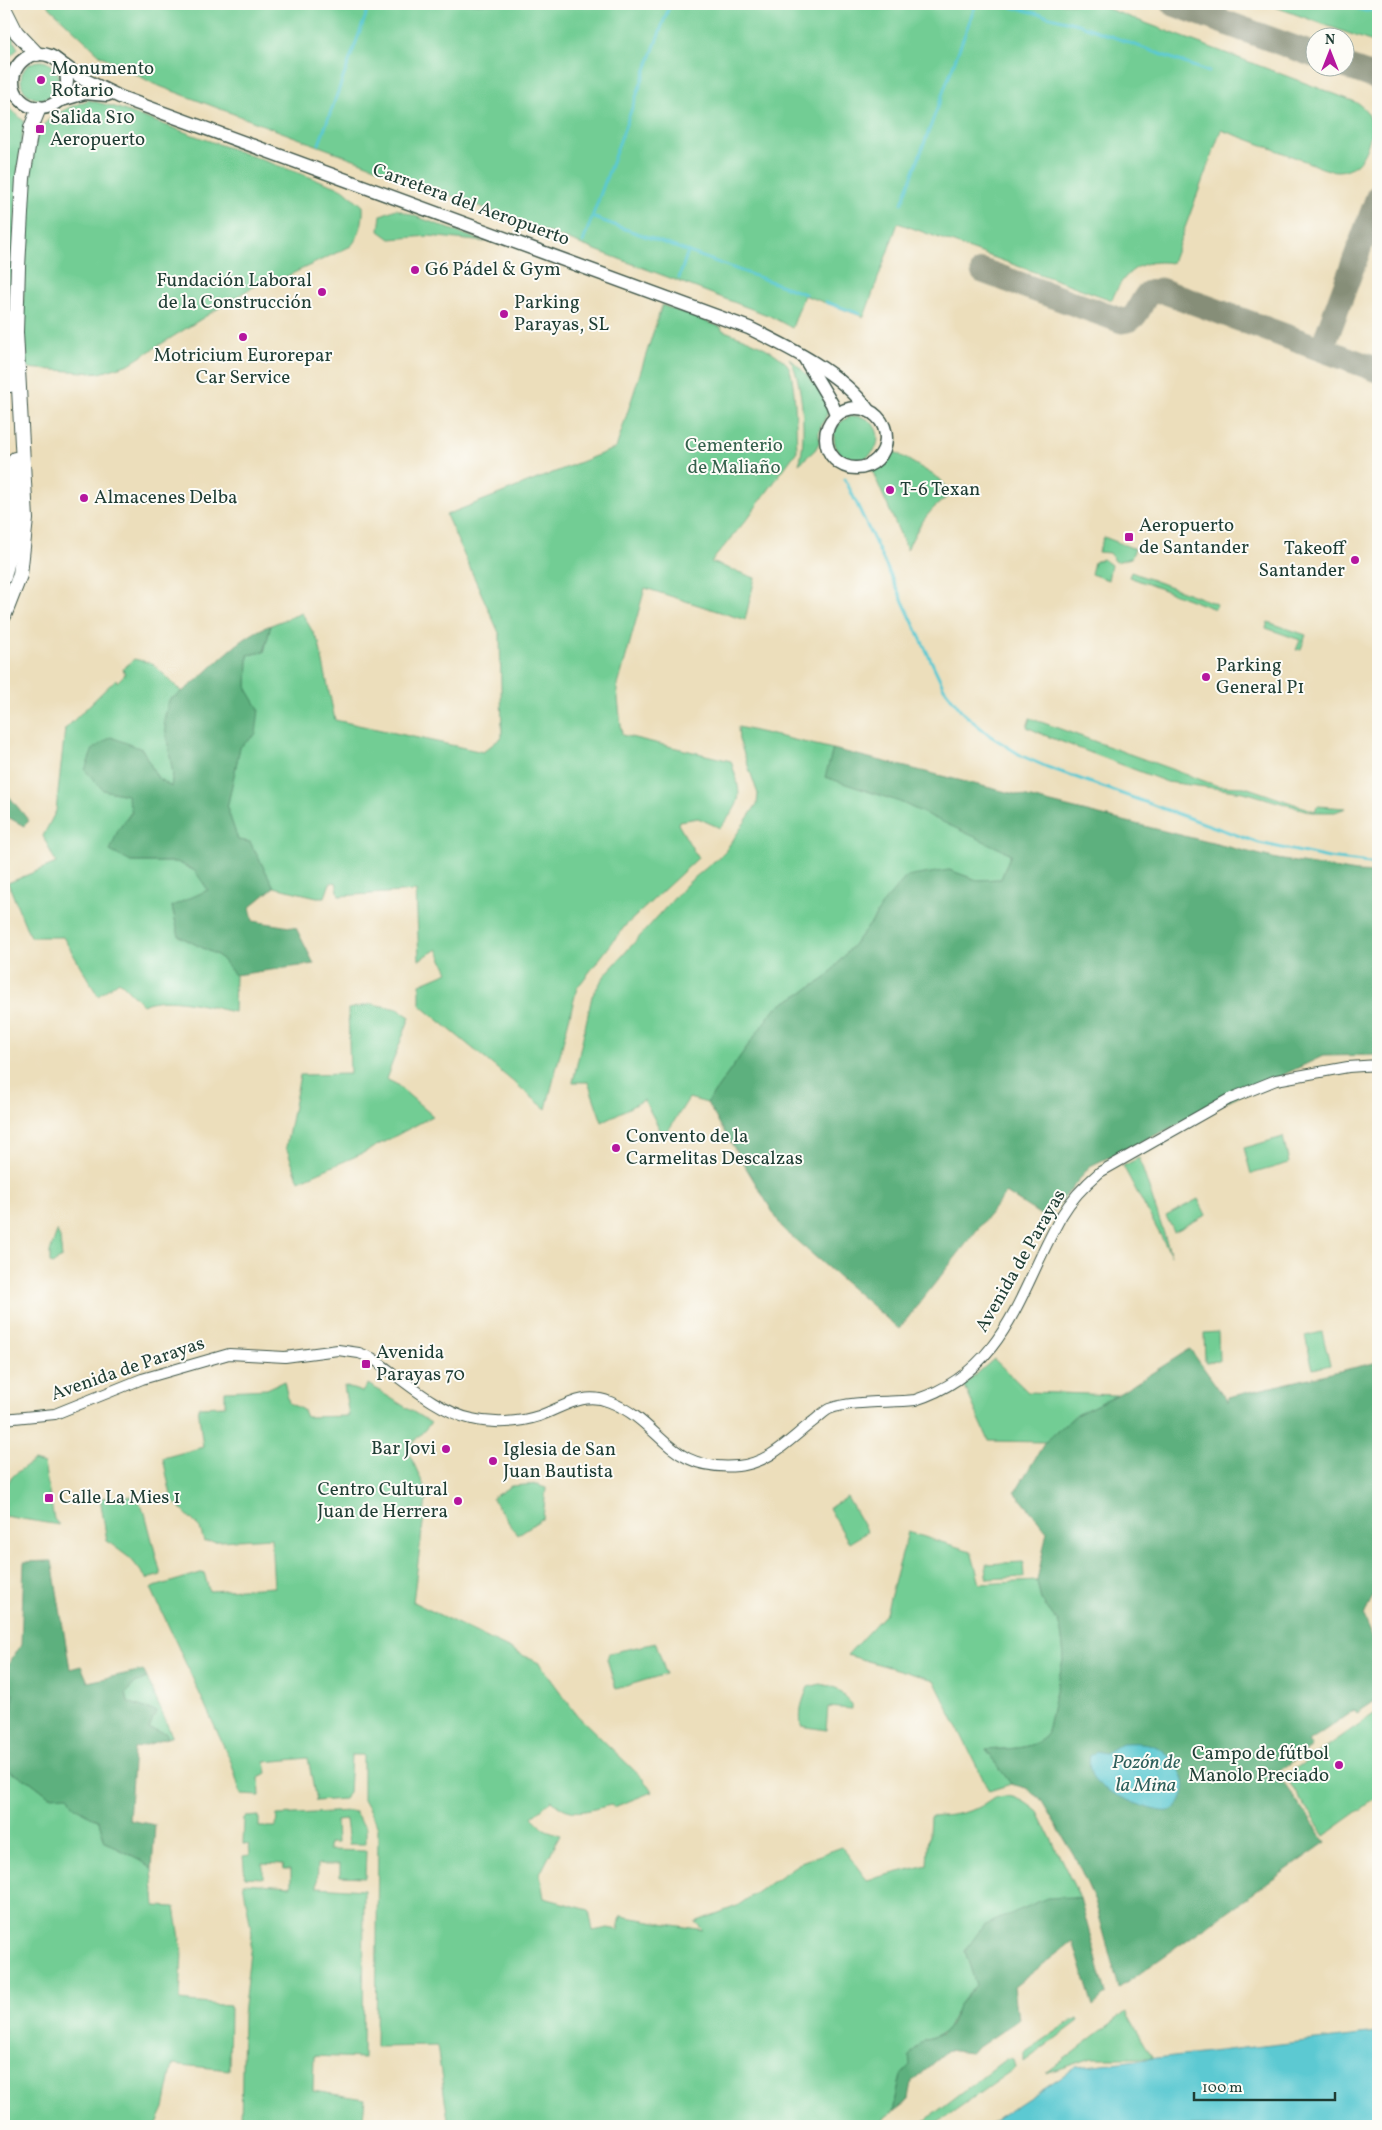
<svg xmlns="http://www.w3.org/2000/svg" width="1382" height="2130" font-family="Vollkorn,serif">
  <rect width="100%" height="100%" fill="#fdfcf7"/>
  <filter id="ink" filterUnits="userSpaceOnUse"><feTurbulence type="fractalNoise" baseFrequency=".02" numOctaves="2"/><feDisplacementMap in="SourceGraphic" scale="10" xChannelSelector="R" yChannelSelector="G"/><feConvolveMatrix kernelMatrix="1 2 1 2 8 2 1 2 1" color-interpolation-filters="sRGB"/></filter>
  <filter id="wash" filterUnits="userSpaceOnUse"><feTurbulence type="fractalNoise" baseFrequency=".0096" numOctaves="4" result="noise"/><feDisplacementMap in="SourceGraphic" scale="20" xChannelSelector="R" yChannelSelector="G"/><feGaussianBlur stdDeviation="1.12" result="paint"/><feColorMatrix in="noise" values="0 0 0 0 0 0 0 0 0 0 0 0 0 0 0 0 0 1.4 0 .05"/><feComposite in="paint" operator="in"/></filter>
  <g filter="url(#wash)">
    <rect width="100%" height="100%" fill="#ecdebb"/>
    <!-- green -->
    <g fill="#72cd94" stroke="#488564">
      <path d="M 46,4 L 1095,4 L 1353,101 C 1365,107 1373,116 1371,131 C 1368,149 1361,170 1338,171 C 1326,171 1315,165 1305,161 C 1277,151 1249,139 1221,130 L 1172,263 C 1141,258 1123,272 1112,300 L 898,223 L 864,317 L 804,295 L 792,328 L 770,316 L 678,281 L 154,84 L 100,55 Z"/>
      <path d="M 1267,4 L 1378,4 L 1378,43 L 1367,40 Z"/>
      <path d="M 4,21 L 18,49 L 4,61 Z"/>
      <circle cx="40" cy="80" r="19"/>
      <path d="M 89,100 L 115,107 L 343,189 L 363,206 C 364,220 360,236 351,246 L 283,278 L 267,278 L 129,364 L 100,373 L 24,368 C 22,288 25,208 37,130 L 41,130 C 44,117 76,104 89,100 Z"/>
      <path d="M 4,103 L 24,121 L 18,170 L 12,300 L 9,301 L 4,253 Z"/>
      <path d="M 396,209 L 485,242 L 429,236 L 390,239 L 379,231 L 381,215 Z"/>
      <path d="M 662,305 L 721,327 L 722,330 C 743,338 771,347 787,364 C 796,374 796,434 797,451 L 747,519 L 711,562 L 755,578 L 745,620 L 645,588 L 617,689 L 622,735 L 731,761 C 742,797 744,799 720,828 L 698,818 L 679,821 L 678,824 L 698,858 L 625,926 L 577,988 L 546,1109 L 420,1005 L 420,984 L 448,972 L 437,949 L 419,960 L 416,891 L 339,896 L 336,882 L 330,883 L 325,897 L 317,897 L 274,887 L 250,842 L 238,840 L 227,808 L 240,747 L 259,710 L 247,689 L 248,655 L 264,652 L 271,625 L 302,613 L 319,643 L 335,720 L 483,752 L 502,737 L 500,635 L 446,515 L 616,448 Z"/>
      <path d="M 789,358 C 805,371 824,392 828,412 L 819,431 L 819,443 L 815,450 L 799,464 C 807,442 803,377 789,358 Z"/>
      <circle cx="856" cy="438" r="22"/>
      <path d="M 890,449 L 940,479 L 952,494 C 929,508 918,526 907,550 L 872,470 L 885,459 Z"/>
      <path d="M 1104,537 L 1135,549 L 1131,558 L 1116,562 L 1109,553 L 1098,552 Z"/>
      <path d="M 1103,559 L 1111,565 L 1108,580 L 1091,574 L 1094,562 Z"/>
      <path d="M 1131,572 L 1217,604 L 1215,609 L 1129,577 Z"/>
      <path d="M 1268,622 L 1306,635 L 1301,649 L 1296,650 L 1300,640 L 1266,628 Z"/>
      <path d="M 134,659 L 152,663 L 183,693 L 169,700 L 164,720 L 173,774 L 171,787 L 157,777 L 142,749 L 103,790 L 127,795 L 132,811 L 118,830 L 131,862 L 177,862 L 196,871 L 208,890 L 172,907 L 179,936 L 219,956 L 235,975 L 234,1012 C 209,1007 166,993 143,1005 L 119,981 L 98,996 L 63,937 L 30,937 L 8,883 L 56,863 L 43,836 L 56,811 L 65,729 L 116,679 L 117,682 L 125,674 L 123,669 Z"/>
      <path d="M 1030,718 L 1218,786 L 1245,787 L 1315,811 L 1317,806 L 1346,808 L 1335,812 L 1312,812 L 1244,792 L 1167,782 L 1044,735 L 1027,727 Z"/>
      <path d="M 738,727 L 833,749 L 826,777 L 900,802 L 1011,853 L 1001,879 L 977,880 L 949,870 L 884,902 L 872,922 L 825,979 L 774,1009 L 707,1103 L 689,1098 L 664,1137 L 644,1100 L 602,1122 L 588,1082 L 573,1082 L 592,996 L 605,975 L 687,884 L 724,853 L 757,804 L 758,794 L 739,740 Z"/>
      <path d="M 372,1004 L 398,1009 L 410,1017 L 386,1079 L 396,1084 L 433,1116 L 361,1154 L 299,1181 L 286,1147 L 300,1075 L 350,1074 L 348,1009 Z"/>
      <path d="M 1283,1137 L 1289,1163 L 1251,1174 L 1244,1148 Z"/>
      <path d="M 1139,1158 L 1171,1255 L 1123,1166 Z"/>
      <path d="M 1198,1199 L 1206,1215 L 1174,1232 L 1166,1216 Z"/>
      <path d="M 57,1231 L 60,1238 L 62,1258 L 52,1264 L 50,1263 L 50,1252 Z"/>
      <path d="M 1218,1332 L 1219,1361 L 1205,1362 L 1204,1333 Z"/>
      <path d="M 1322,1332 L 1330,1365 L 1313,1369 L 1305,1336 Z"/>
      <path d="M 994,1359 L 1028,1392 L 1117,1395 L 1076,1415 L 1045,1442 L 989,1441 L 964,1385 Z"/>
      <path d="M 284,1381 L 289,1403 L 303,1410 L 306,1417 L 349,1416 L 344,1386 L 362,1392 L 368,1384 L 431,1423 L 407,1449 L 427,1492 L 413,1602 L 539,1663 L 577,1715 L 643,1779 L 652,1792 L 614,1807 L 611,1805 C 587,1810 571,1819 552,1800 L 532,1817 L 544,1829 L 560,1835 L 540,1874 L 544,1898 L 589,1910 L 593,1931 L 608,1928 L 618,1930 L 621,1916 L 703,1930 L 695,1922 L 737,1906 L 801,1862 L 842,1847 L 867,1880 L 927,1865 L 930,1817 C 944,1816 958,1815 972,1810 C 980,1808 986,1803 993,1799 C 1010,1791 1025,1801 1038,1812 L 1080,1898 L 1072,1897 L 965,1951 L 976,1985 C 970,1992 962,1999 958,2007 C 945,2030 952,2032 923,2040 L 910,2066 L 901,2075 L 893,2112 L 875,2126 L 449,2126 L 437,2046 L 376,2047 L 378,1827 L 363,1800 L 363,1755 L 351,1755 L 349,1793 L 344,1799 L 316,1801 L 308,1758 L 265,1762 L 267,1773 L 259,1778 L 260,1796 L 241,1795 L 232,1764 L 151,1588 L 204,1572 L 209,1591 L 274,1587 L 271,1538 L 204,1542 L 200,1528 L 172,1500 L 163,1458 L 203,1447 L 198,1407 L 225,1406 L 225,1391 L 267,1389 Z"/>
      <path d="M 34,1461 L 44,1464 L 54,1519 L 59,1525 L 4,1516 C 4,1482 5,1479 34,1461 Z"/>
      <path d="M 539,1484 L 540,1486 L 546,1488 L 543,1518 L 517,1535 L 492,1498 L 511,1486 Z"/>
      <path d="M 136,1496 L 145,1513 L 161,1575 L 147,1579 L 131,1559 L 107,1541 L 100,1498 Z"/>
      <path d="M 847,1497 L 867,1532 L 849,1543 L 829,1508 Z"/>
      <path d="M 908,1532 L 971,1551 L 980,1584 L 1037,1581 L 1041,1600 L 1058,1622 L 1061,1631 L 1064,1656 L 1046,1736 C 1031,1751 1007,1748 986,1750 L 1011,1784 L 989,1791 L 934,1680 L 847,1655 L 886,1613 Z"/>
      <path d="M 1023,1562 L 1024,1577 L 987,1579 L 986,1564 Z"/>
      <path d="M 656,1643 L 666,1674 L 616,1689 L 607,1659 L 609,1653 Z"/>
      <path d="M 147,1678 L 172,1736 L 168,1738 L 166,1733 L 149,1729 L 156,1712 L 128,1702 L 126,1693 L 135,1683 Z"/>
      <path d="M 4,1684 L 13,1693 C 13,1705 14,1717 4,1725 Z"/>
      <path d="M 821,1684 L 836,1688 L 852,1704 L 852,1709 L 828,1707 L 826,1730 L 801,1726 C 799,1708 802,1703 808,1687 Z"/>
      <path d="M 1378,1711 L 1378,1797 L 1325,1835 L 1285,1776 Z"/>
      <path d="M 4,1769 L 31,1782 L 49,1796 L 68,1794 L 74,1806 L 99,1821 L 105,1842 L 139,1859 L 152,1869 L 155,1906 L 175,1907 L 182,1951 L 180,2001 L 230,2006 L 229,2070 L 173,2064 L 164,2108 L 156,2126 L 4,2126 Z"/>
      <path d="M 350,1811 L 355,1812 L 366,1829 L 366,1844 L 349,1844 L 346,1820 L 336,1821 L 337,1843 L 329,1843 L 329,1850 L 366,1851 L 365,1877 L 340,1876 L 340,1864 L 318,1864 L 317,1887 L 364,1890 L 363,2058 L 314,2056 L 313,2091 L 365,2099 L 362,2126 L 241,2126 L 243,2015 L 252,1934 L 243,1883 L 291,1886 L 291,1869 L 284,1869 L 283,1864 L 263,1863 L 263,1878 L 245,1877 L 243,1856 L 250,1855 L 249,1845 L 243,1844 L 244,1819 L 246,1817 L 259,1816 L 259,1827 L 276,1827 L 277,1815 Z"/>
      <path d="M 1126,2012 L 1153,2058 L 1092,2058 L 1046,2073 Z"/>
      <path d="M 1078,2019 L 1079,2021 L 1024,2062 L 1024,2053 L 1073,2020 Z"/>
      <path d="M 1007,2058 L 1013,2059 L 1015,2068 L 933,2126 L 918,2126 Z"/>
    </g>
    <!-- forest -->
    <g fill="#5db07e" stroke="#3e7659">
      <path d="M 271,625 L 264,652 L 248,655 L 247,689 L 259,709 L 256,734 L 240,747 L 227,808 L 238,840 L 250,842 L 274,887 L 250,907 L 253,921 L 296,928 L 314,964 L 235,975 L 219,956 L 179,936 L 172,906 L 208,890 L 195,871 L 177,862 L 131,862 L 110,851 L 118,830 L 132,812 L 127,795 L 103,790 L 85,770 L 93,749 L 111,737 L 142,749 L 157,777 L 171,787 L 173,774 L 164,720 L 169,700 C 206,680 231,639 271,625 Z"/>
      <path d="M 833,749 L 1277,859 L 1357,872 L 1378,873 L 1378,1055 L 1323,1056 L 1090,1166 L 1047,1219 L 1006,1193 L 899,1329 L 783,1229 L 707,1103 L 774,1009 L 825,979 L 872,922 L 884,902 L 906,877 L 949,870 L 977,880 L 1001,879 L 1011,854 L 900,802 L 825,777 Z"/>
      <path d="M 4,790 L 29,821 L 24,826 L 4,815 Z"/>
      <path d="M 1190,1349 L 1228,1402 L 1228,1397 L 1378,1362 L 1378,1582 L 1364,1617 L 1378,1649 L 1378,1699 L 1357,1713 L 1354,1710 L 1308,1742 L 1312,1747 L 1277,1773 L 1326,1842 L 1119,1988 L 1095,1901 L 1074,1855 L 1040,1798 L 1026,1788 L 1011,1784 L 986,1750 C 1006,1748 1030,1751 1046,1736 L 1064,1656 L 1061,1631 L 1058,1622 L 1041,1600 L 1037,1581 L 1047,1531 L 1015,1492 L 1045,1442 L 1076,1415 L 1117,1395 Z"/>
      <path d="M 52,1561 L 70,1669 L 81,1666 L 88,1682 L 143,1670 L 147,1678 L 135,1683 L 126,1693 L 128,1702 L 156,1712 L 149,1729 L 166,1733 L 168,1738 L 134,1749 L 129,1820 L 155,1825 L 152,1869 L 139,1859 L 105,1842 L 99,1821 L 74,1806 L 68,1795 L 49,1796 L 31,1782 L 4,1769 L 4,1725 C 14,1717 13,1705 13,1693 L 4,1684 L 4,1670 L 21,1645 L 24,1562 Z"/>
      <path d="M 1072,1897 L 1080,1898 L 1106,1994 L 1093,2006 L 1073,1941 L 1014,1987 L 1018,2020 L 970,2053 L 948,2050 L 912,2081 L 909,2100 L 893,2112 L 901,2075 L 910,2066 L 909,2056 L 923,2040 L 941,2035 L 951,2024 L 958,2006 L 976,1985 L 965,1951 L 983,1926 L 1047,1898 Z"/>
    </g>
    <!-- water -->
    <g fill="#5cc9d2" stroke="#3e8383">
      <path d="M 1122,1743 C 1147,1742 1160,1743 1175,1763 C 1183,1774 1187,1782 1183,1795 C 1181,1802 1177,1809 1169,1811 C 1155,1814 1104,1792 1095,1781 C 1090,1775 1088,1764 1090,1756 L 1096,1751 L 1105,1753 Z"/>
      <path d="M 1378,2033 L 1378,2126 L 986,2126 L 1076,2067 Z"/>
    </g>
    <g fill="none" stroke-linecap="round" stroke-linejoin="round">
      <!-- stream -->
      <g stroke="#5cc9d2" stroke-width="3">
        <path d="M 1000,4 L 1078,24 L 1209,72"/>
        <path d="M 1343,4 L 1366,11 L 1378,9"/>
        <path d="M 319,144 L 370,4"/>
        <path d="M 902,203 L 976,4"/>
        <path d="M 592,217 L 805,294"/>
        <path d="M 583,242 L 670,4"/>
        <path d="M 679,278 L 688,251"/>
        <path d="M 826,302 L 860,314"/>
        <path d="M 845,479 L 944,688 L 963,713 L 989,735 L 1022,756 L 1047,767 L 1259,843 L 1329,858 L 1378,864"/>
      </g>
      <!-- taxiway -->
      <g stroke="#868e78" stroke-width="25">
        <path d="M 1174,4 L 1314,55"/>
        <path d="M 1344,66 L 1378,78"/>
        <path d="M 983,271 L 1122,321 C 1140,320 1138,303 1149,293 L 1160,290 L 1378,370"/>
        <path d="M 1322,349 L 1378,197"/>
      </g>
    </g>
  </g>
  <g filter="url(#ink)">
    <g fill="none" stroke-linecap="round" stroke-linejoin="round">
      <!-- tertiary casing -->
      <g stroke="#3e5548" stroke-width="12">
        <path id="tertiary" d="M 4,1419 L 55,1414 L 142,1379 L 229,1354 L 285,1357 L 338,1350 L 359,1353 L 372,1358 C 401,1378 438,1412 472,1419 C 493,1424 518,1423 539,1416 C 564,1407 583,1391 610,1402 C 663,1423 666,1472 738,1466 C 769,1463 788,1441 811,1423 C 817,1419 823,1412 829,1409 C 852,1400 890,1403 915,1400 C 1007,1371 1020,1288 1062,1215 C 1072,1198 1086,1184 1100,1172 L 1229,1099 L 1276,1080 L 1348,1067 L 1378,1065"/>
      </g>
      <!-- trunk casing -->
      <g stroke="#3e5548" stroke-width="15">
        <g id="trunk">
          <circle cx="40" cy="81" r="27"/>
          <path d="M 58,61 L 83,79 L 120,97 L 749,328 C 788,347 843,374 868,410"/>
          <path d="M 58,101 L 85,93 L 107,95"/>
          <path d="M 805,359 L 832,404 L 836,414"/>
          <circle cx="856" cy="438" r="30"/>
        </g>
      </g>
      <!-- motorway casing -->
      <g stroke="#3e5548" stroke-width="16">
        <g id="motorway">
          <path d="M 4,8 L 16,32 L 37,54"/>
          <path d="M 4,315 L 10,385"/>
          <path d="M 12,543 L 15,505 L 15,459"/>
          <path d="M 4,577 L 14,535"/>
          <path d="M 4,616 L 20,575 L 26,519 L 16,332 L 18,267 L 23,178 L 31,128 L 39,108"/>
        </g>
      </g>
      <!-- tertiary -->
      <use href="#tertiary" stroke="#fff" stroke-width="10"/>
      <!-- trunk -->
      <use href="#trunk" stroke="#fff" stroke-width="12"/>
      <!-- motorway -->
      <use href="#motorway" stroke="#fff" stroke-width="14"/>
    </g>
  </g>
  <!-- markers -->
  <g fill="#b5179e" stroke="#fdfcf7" stroke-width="2">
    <circle cx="41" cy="80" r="5"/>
    <rect x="35" y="124" width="10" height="10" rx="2.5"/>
    <circle cx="415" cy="270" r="5"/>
    <circle cx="322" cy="292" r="5"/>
    <circle cx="504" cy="314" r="5"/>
    <circle cx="243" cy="337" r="5"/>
    <circle cx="890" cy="490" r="5"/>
    <circle cx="84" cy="498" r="5"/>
    <rect x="1124" y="532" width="10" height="10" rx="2.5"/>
    <circle cx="1355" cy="560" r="5"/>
    <circle cx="1206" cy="677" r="5"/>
    <circle cx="616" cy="1148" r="5"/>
    <rect x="361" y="1359" width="10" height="10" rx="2.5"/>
    <circle cx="446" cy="1449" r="5"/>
    <circle cx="493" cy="1461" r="5"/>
    <rect x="44" y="1493" width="10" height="10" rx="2.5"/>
    <circle cx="458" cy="1501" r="5"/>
    <circle cx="1339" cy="1765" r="5"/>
  </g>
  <g text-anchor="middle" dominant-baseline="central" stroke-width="4" stroke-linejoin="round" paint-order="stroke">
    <!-- poi labels -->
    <g font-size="19" fill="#1f3d34" stroke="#fdfcf7" text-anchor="start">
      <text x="51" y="69">Monumento<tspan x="51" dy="22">Rotario</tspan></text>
      <text x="50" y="118">Salida S10<tspan x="50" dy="22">Aeropuerto</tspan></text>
      <text x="425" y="270">G6 Pádel &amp; Gym</text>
      <text x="312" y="281" text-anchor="end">Fundación Laboral<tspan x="312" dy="22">de la Construcción</tspan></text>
      <text x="514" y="303">Parking<tspan x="514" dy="22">Parayas, SL</tspan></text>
      <text x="243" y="356" text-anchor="middle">Motricium Eurorepar<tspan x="243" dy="22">Car Service</tspan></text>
      <text x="900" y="490">T-6 Texan</text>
      <text x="94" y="498">Almacenes Delba</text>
      <text x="1139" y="526">Aeropuerto<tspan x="1139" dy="22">de Santander</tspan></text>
      <text x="1345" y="549" text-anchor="end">Takeoff<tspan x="1345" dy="22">Santander</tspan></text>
      <text x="1216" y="666">Parking<tspan x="1216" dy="22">General P1</tspan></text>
      <text x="626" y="1137">Convento de la<tspan x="626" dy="22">Carmelitas Descalzas</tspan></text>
      <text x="376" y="1353">Avenida<tspan x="376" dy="22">Parayas 70</tspan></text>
      <text x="436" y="1449" text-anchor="end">Bar Jovi</text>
      <text x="503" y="1450">Iglesia de San<tspan x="503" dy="22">Juan Bautista</tspan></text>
      <text x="448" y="1490" text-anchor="end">Centro Cultural<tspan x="448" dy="22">Juan de Herrera</tspan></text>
      <text x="59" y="1498">Calle La Mies 1</text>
      <text x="1329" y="1754" text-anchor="end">Campo de fútbol<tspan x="1329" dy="22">Manolo Preciado</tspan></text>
    </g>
    <!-- street labels -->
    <g font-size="19" fill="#1f3d34" stroke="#fdfcf7">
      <text transform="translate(471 205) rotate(20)">Carretera del Aeropuerto</text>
      <text transform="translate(1021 1261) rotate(-60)">Avenida de Parayas</text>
      <text transform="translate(128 1369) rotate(-19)">Avenida de Parayas</text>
    </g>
    <!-- park labels -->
    <g font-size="19" fill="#34614c" stroke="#fdfcf7">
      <text x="734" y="446">Cementerio<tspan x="734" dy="22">de Maliaño</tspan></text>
    </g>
    <!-- water labels -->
    <g font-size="20" font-style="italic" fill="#2e605c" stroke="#fdfcf7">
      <text x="1146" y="1763">Pozón de<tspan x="1146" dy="23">la Mina</tspan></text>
    </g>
  </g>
  <!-- margin -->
  <rect width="1382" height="2130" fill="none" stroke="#fdfcf7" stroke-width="20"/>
  <!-- north arrow -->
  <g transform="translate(1330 52)"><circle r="24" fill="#fdfcf7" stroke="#a4b0a9"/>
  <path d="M0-4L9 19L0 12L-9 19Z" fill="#b5179e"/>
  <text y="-8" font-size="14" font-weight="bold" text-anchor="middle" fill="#1f3d34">N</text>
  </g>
  <!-- scale -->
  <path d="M1194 2092v8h141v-8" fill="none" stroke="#1f3d34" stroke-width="2.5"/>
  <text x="1202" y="2092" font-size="15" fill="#1f3d34" stroke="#fdfcf7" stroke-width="4" paint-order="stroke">100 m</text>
</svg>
